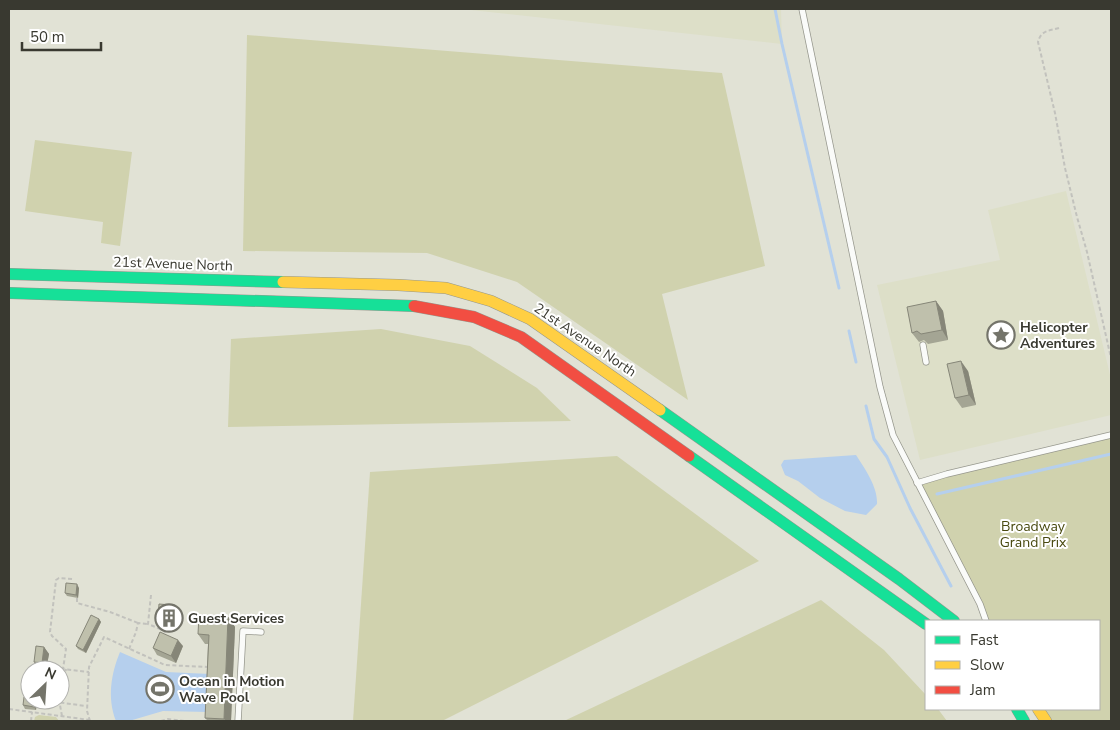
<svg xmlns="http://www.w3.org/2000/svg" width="1120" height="730" font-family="'Nunito Sans',sans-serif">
  <rect width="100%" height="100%" fill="#e1e2d5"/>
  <!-- built -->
  <g fill="#dddfc8">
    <path d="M 462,9 L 781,9 L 782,44 Z"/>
    <path d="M 1066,191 L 1111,379 L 1111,415 L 920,460 L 877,285 L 1000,260 L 988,210 Z"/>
  </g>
  <!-- green -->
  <g fill="#d0d2ae">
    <path d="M 247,35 L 722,73 L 765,266 L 662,294 L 688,400 L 517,282 L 427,253 L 243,251 Z"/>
    <path d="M 35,140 L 132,152 L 120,246 L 101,243 L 103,222 L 25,211 Z"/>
    <path d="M 381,329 L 470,346 L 537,388 L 571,421 L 228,427 L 231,339 Z"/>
    <path d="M 1111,435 L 1111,721 L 1046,721 L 1038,709 L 1099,709 L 1099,621 L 986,621 L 917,483 Z"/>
    <path d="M 617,456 L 759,561 L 442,721 L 353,721 L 370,472 Z"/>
    <path d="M 821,600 L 884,650 L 926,695 L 926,709 L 938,709 L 947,721 L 564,721 Z"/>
    <path d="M 39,715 L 56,717 L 59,721 L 34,721 L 35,717 Z"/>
  </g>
  <!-- water -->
  <g fill="#b5cfed">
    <path d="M 856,455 C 865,469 878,487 877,504 L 866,515 L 845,511 L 820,498 L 798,481 L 785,475 L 781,465 L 784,460 Z"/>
    <path d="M 120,652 L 166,672 L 210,674 L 208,712 L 163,711 L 129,721 L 116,721 C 107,698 111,674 120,652 Z"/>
  </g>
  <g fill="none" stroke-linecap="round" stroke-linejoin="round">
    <!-- stream -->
    <g stroke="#b5cfed" stroke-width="3">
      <path d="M 775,9 L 782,44 L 839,288"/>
      <path d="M 849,331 L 856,362"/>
      <path d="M 866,406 L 874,439 L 887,457 L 910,508 L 951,586"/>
      <path d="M 937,494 L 1111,454"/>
    </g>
    <!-- lane casing -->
    <g stroke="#96978d" stroke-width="7">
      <g id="lane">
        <path d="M 802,9 L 880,387 L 893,435 L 980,604 L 986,621"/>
        <path d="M 923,345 L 926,362"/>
        <path d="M 917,483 L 947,474 L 1111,435"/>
        <path d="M 238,721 L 243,631 L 261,632"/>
      </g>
    </g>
    <!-- fast casing -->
    <g stroke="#96978d" stroke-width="12">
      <g id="fast">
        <path d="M 9,274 L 283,282"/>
        <path d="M 9,293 L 414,306"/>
        <path d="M 660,410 L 899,579 L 954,621"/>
        <path d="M 689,456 L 926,624"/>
        <path d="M 1017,709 L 1024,721"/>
      </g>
    </g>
    <!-- slow casing -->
    <g stroke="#96978d" stroke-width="12">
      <g id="slow">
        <path d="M 283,282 L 398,285 L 446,288 L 491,301 L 530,319 L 660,410"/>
        <path d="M 1038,709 L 1046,721"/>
      </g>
    </g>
    <!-- jam casing -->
    <g stroke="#96978d" stroke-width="12">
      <path id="jam" d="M 414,306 L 474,317 L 521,337 L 689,456"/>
    </g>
    <!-- path -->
    <g stroke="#c2c2bd" stroke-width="2" stroke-dasharray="4 2.5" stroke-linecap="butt">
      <path d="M 1059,28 C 1049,31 1041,30 1038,42 L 1055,113 L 1065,168 L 1077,217 L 1087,252 L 1111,358"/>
      <path d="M 72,579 L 59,578 L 56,580 L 50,632 L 52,636 L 66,649 L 63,669 L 89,672"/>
      <path d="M 151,595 L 148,624 L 165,631 L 164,634"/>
      <path d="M 77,598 L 77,603 L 110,612 L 138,623"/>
      <path d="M 129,649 L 136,632 L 138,623 L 148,624"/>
      <path d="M 41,700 L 86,706"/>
      <path d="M 9,709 L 90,720"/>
      <path d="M 62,716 L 60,705 L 66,669"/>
      <path d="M 31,721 L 32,712"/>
      <path d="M 90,721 L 87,711 L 89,667 L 104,637 L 165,665 L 208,667"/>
      <path d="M 161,721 L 168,719 L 185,721"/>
    </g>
    <!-- lane -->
    <use href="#lane" stroke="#fafbf9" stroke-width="5.5"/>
    <!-- fast -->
    <use href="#fast" stroke="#16e098" stroke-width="11"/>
    <!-- slow -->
    <use href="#slow" stroke="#ffcf43" stroke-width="11"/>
    <!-- jam -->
    <use href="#jam" stroke="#f24e42" stroke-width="11"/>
  </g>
  <!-- wall -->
  <g fill="#a4a594">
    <path d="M 936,301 L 943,311 L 948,340 L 928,344 L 924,340 L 919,342 L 912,333 Z"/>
    <path d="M 968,371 L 976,405 L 962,408 L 955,398 Z"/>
    <path d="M 79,588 L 78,598 L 67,596 L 65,593 Z"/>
    <path d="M 175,611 L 174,626 L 163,625 L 158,618 Z"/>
    <path d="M 228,617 L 235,627 L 231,721 L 208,721 L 205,718 L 208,644 L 205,644 L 198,634 Z"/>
    <path d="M 99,619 L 101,622 L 86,653 L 78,649 L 76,646 Z"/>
    <path d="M 183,646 L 176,663 L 157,655 L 153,648 Z"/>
    <path d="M 44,647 L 49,654 L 46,670 L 38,669 L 34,662 Z"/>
    <path d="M 30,700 L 36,700 L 37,702 L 36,710 L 25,709 L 23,705 Z"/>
  </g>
  <!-- shaded-wall -->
  <g fill="#868678">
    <path d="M 936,301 L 943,311 L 948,340 L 942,330 Z"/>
    <path d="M 961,361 L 968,371 L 976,405 L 969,395 Z"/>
    <path d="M 77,584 L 79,588 L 78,598 L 76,595 Z"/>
    <path d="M 171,605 L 175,611 L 174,626 L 169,619 Z"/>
    <path d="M 228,617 L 235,627 L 231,721 L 226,721 L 224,719 Z"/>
    <path d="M 99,619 L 101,622 L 86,653 L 83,650 Z"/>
    <path d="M 178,640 L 183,646 L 176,663 L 171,656 Z"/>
    <path d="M 44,647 L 49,654 L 46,670 L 42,663 Z"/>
    <path d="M 35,700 L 36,700 L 37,702 L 36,710 L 34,707 Z"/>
  </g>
  <!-- building -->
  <g fill="#bfc0ac" stroke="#868678">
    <path d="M 936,301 L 942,330 L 921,334 L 917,331 L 912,333 L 907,307 Z"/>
    <path d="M 961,361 L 969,395 L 955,398 L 947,364 Z"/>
    <path d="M 66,583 L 77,584 L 76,595 L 65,593 Z"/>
    <path d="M 159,604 L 171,605 L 169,619 L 158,618 Z"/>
    <path d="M 91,615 L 99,619 L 83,650 L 76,646 Z"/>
    <path d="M 199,615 L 228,617 L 224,719 L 205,718 L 209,635 L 198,634 Z"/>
    <path d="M 160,632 L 178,640 L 171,656 L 153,648 Z"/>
    <path d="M 36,646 L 44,647 L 42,663 L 34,662 Z"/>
    <path d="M 24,697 L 30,698 L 30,700 L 35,700 L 34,707 L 23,705 Z"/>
  </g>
  <!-- icons -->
  <defs>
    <g id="sight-ring" transform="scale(1.4375)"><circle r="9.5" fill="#fff" stroke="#74746a" stroke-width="1.5"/><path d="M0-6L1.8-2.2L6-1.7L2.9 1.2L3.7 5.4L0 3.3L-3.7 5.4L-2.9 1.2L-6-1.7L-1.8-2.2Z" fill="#74746a"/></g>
    <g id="building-ring" transform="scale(1.4375)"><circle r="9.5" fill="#fff" stroke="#74746a" stroke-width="1.5"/><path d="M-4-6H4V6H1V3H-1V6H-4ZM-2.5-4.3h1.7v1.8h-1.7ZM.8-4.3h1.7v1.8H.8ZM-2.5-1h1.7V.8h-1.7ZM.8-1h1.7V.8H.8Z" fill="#74746a"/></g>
    <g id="stadium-ring" transform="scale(1.4375)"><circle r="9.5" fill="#fff" stroke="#74746a" stroke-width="1.5"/><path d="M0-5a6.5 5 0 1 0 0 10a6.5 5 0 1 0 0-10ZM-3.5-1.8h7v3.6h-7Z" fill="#74746a"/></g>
  </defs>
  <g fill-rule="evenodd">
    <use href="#sight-ring" x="1001" y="335"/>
    <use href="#building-ring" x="169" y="618"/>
    <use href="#stadium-ring" x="160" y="689"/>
  </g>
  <g text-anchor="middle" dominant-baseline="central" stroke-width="4" stroke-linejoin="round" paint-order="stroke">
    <!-- street labels -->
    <g font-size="14" fill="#393930" stroke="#fff">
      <text transform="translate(173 264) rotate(2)">21st Avenue North</text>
      <text transform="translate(585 340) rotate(34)">21st Avenue North</text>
    </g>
    <!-- poi labels -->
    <g font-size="14" font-weight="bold" fill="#393930" stroke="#fff" text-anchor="start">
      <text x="1020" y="327">Helicopter<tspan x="1020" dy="16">Adventures</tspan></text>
      <text x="188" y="618">Guest Services</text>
      <text x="179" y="681">Ocean in Motion<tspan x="179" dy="16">Wave Pool</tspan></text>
    </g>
    <!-- park labels -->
    <g font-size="14" fill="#494a10" stroke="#fff">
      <text x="1033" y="526">Broadway<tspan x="1033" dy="16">Grand Prix</tspan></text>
    </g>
  </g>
  <!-- border -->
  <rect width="1120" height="730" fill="none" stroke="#393930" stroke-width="20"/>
  <!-- legend -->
  <rect x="925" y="620" width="175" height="90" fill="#ffffff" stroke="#b0b0ac"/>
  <rect x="935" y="636" width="25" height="8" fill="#16e098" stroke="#b0b0ac"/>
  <text x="970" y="645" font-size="15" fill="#393930">Fast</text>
  <rect x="935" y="661" width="25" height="8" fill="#ffcf43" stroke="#b0b0ac"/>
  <text x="970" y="670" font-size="15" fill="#393930">Slow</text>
  <rect x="935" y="686" width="25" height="8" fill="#f24e42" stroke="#b0b0ac"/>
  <text x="970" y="695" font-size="15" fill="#393930">Jam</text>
  <!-- north arrow -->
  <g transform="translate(45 685) rotate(25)"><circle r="24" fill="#ffffff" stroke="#b0b0ac"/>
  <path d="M0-4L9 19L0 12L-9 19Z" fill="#74746a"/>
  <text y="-8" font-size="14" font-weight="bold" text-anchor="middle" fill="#393930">N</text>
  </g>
  <!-- scale -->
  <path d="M22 42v8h79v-8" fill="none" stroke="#393930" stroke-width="2.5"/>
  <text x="30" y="42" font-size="15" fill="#393930" stroke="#ffffff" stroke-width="4" paint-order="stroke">50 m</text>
</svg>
